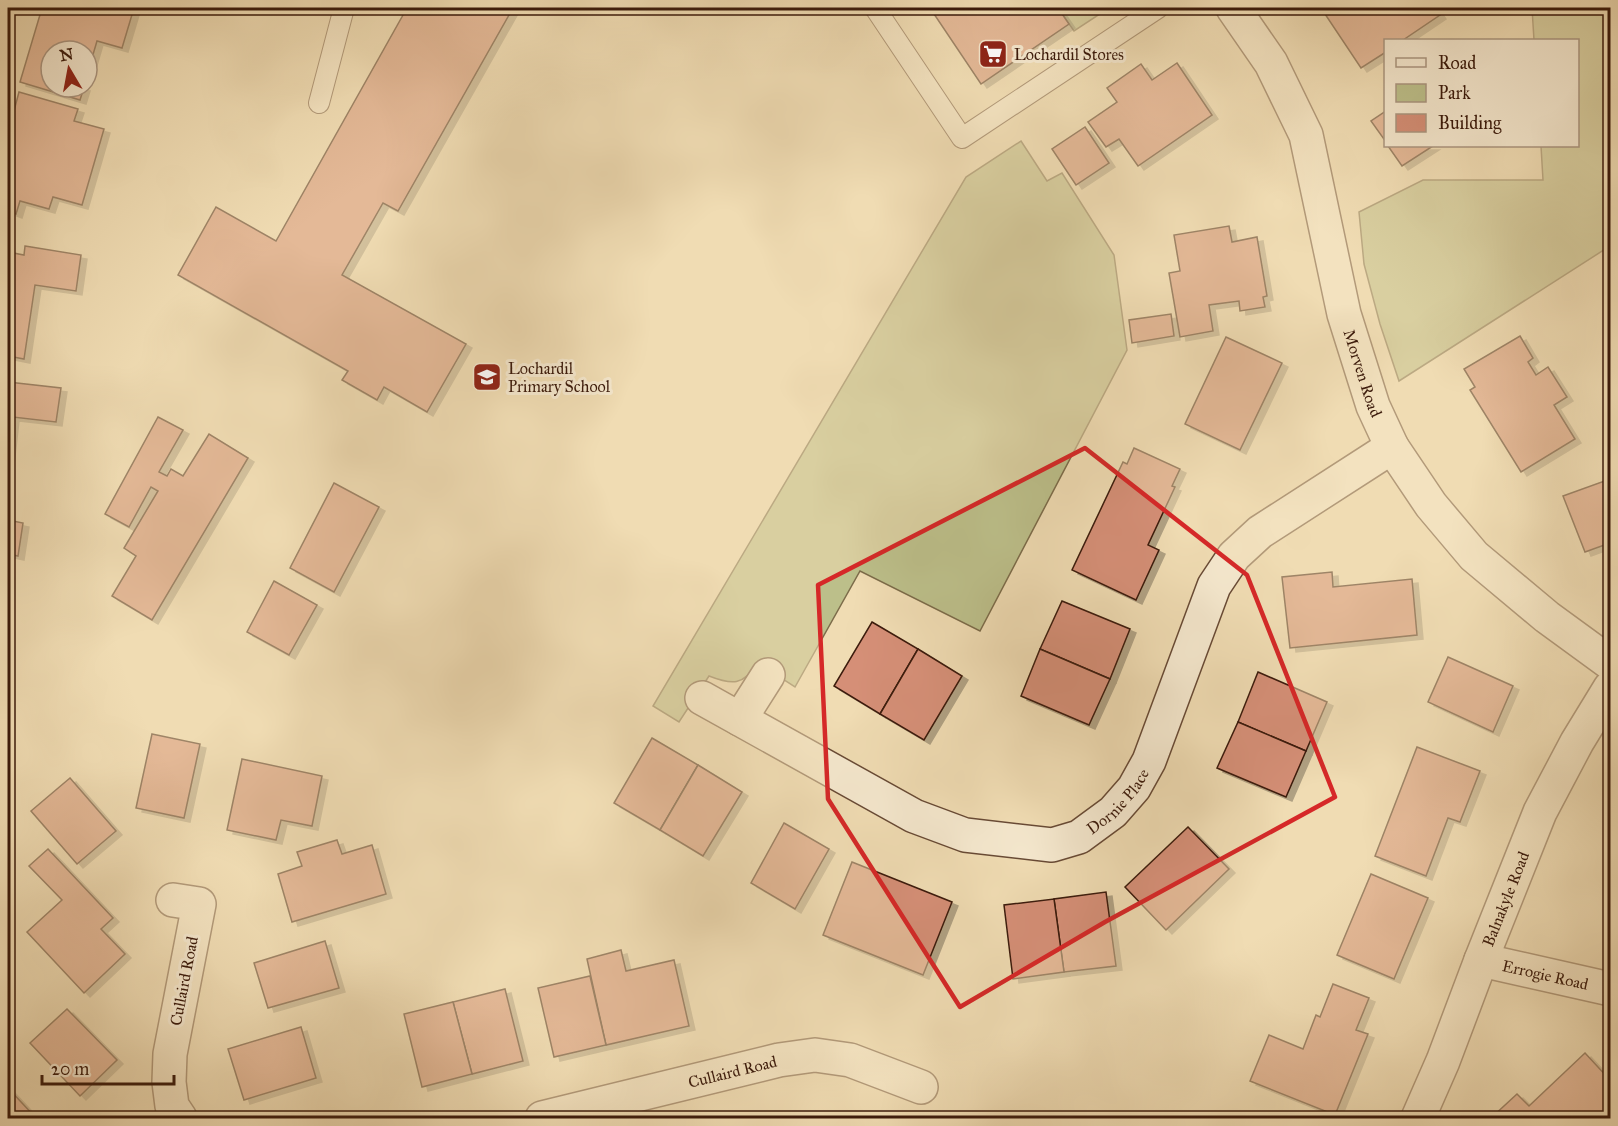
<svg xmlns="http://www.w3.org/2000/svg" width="1618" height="1126" font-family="'IM FELL Great Primer',serif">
  <defs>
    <filter id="shadow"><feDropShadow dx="6" dy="4" stdDeviation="0" flood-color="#0004"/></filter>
  </defs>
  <rect width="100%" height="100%" fill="#f0dcb3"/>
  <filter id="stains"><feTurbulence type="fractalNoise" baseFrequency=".00333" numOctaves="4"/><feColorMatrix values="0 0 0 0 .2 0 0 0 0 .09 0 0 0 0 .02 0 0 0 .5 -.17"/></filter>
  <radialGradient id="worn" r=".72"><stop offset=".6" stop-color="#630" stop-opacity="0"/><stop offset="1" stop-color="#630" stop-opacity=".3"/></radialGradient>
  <!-- green -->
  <g fill="#bcbf8a" stroke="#7c6c4a" stroke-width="1.5">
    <path d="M 1058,8 L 1109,8 L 1074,31 Z"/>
    <path d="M 1532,8 L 1610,8 L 1610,246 L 1399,381 L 1380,324 L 1364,264 L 1359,212 L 1423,180 L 1543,180 L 1541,146 L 1578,146 L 1578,40 L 1534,40 Z"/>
    <path d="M 1021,141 L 1047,181 L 1062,173 L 1114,255 L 1127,350 L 980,631 L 860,571 L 795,687 L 758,663 C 743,686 732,685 709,676 L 679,722 L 653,706 L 966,177 Z"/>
  </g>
  <!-- building -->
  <g fill="#d58f77" stroke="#3b1a0b" stroke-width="1.5" filter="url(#shadow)">
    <path d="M 42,8 L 134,8 L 122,48 L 97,41 L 87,75 L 87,51 L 51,51 L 51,87 L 84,87 L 80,100 L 20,82 Z"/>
    <path d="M 407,8 L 513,8 L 398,211 L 383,203 L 342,275 L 466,344 L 427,412 L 384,387 L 377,400 L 342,380 L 348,371 L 178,275 L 216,207 L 276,241 Z"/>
    <path d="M 930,8 L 1058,8 L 1069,24 L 981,84 Z"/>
    <path d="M 1321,8 L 1435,8 L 1440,15 L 1403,40 L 1386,40 L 1386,52 L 1361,68 Z"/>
    <path d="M 1177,63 L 1212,115 L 1138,166 L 1119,139 L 1106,147 L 1088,122 L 1117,102 L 1107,88 L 1141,64 L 1152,80 Z"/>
    <path d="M 19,92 L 78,109 L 74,121 L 104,129 L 82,205 L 53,197 L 49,209 L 20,201 L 16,214 L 8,211 L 8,133 Z"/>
    <path d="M 1386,111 L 1386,142 L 1371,121 Z"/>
    <path d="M 1085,127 L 1109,163 L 1076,185 L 1052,149 Z"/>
    <path d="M 1388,146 L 1433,146 L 1402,166 Z"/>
    <path d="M 1229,226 L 1232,242 L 1257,237 L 1267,296 L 1263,297 L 1265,307 L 1240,311 L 1239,301 L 1209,305 L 1213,331 L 1180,337 L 1169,273 L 1180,271 L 1174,235 Z"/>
    <path d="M 25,246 L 81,255 L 76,291 L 35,285 L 24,359 L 8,356 L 8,252 L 24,255 Z"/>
    <path d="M 1171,314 L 1174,336 L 1132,343 L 1129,320 Z"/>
    <path d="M 1520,336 L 1533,358 L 1528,362 L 1536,375 L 1548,367 L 1567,397 L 1554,405 L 1575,439 L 1521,472 L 1470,390 L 1475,387 L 1464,369 Z"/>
    <path d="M 1226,337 L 1282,363 L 1240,450 L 1185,424 Z"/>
    <path d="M 8,382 L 61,388 L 56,422 L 13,417 L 8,461 Z"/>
    <path d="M 158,417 L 183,430 L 159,472 L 167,476 L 171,469 L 183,476 L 209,434 L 248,458 L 152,620 L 112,596 L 136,556 L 124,548 L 158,491 L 151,487 L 129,527 L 105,514 Z"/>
    <path d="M 1134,448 L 1180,469 L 1172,486 L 1175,487 L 1148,545 L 1159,550 L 1136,600 L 1072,570 L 1123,462 L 1127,464 Z"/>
    <path d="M 1610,479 L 1610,543 L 1585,552 L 1563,496 Z"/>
    <path d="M 334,483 L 379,507 L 334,592 L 290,568 Z"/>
    <path d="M 8,520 L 23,523 L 18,556 L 8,554 Z"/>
    <path d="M 1332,572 L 1333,587 L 1412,579 L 1417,635 L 1290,648 L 1282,577 Z"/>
    <path d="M 274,581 L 317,605 L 289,655 L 247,632 Z"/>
    <path d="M 1062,601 L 1130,629 L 1110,679 L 1040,649 Z"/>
    <path d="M 872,622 L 918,649 L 880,714 L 834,686 Z"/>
    <path d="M 918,649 L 962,676 L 924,740 L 880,714 Z"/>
    <path d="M 1040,649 L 1110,679 L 1089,725 L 1021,696 Z"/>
    <path d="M 1448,657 L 1513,686 L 1493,732 L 1428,702 Z"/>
    <path d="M 1258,672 L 1327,702 L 1306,751 L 1238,722 Z"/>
    <path d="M 1238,722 L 1306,751 L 1286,797 L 1217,768 Z"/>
    <path d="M 152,734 L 200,744 L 184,818 L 136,808 Z"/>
    <path d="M 652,738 L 698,765 L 660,830 L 614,803 Z"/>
    <path d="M 1417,747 L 1480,771 L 1460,822 L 1448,818 L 1426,876 L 1375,856 Z"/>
    <path d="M 242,759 L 322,776 L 312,826 L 281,820 L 276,840 L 227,830 Z"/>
    <path d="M 698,765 L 742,792 L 703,856 L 660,830 Z"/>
    <path d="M 70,778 L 116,831 L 77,864 L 31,811 Z"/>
    <path d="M 784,823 L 829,849 L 795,909 L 751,883 Z"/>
    <path d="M 1188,827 L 1229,869 L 1166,930 L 1125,887 Z"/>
    <path d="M 337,840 L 342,854 L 372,845 L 386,894 L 292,922 L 278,874 L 302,866 L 297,852 Z"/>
    <path d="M 48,849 L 113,918 L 101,929 L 125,954 L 84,993 L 27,932 L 62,900 L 29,866 Z"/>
    <path d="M 852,862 L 952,902 L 923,975 L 823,935 Z"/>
    <path d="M 1371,874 L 1428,898 L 1394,979 L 1337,955 Z"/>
    <path d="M 1106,892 L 1116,966 L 1064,972 L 1054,899 Z"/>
    <path d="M 1054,899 L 1064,972 L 1013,979 L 1004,905 Z"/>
    <path d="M 325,941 L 339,988 L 268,1008 L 254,963 Z"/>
    <path d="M 621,950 L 626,971 L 674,960 L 689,1026 L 606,1045 L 587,959 Z"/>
    <path d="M 590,976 L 606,1045 L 554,1057 L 538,988 Z"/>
    <path d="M 1333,984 L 1369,998 L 1356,1030 L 1368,1034 L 1335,1115 L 1250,1081 L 1269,1035 L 1303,1049 L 1316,1015 L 1320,1017 Z"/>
    <path d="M 505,989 L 523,1061 L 472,1074 L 453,1002 Z"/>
    <path d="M 453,1002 L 472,1074 L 422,1087 L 404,1014 Z"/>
    <path d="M 67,1009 L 117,1060 L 80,1096 L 30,1043 Z"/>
    <path d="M 301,1027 L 316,1078 L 244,1100 L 228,1049 Z"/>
    <path d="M 1585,1053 L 1610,1080 L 1610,1105 L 1596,1118 L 1491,1118 L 1517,1094 L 1529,1106 Z"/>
    <path d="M 8,1088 L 36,1118 L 8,1118 Z"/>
  </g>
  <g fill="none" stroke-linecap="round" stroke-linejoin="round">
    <!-- lane casing -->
    <g stroke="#684a35" stroke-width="22">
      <g id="lane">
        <path d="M 875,8 L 962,138 L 1158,8"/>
        <path d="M 319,103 L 344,8"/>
      </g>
    </g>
    <!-- street casing -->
    <g stroke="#684a35" stroke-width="36">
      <g id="street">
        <path id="s1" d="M 1233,8 L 1271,63 L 1306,135 L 1344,314 L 1373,406 L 1392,447 L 1431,505 L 1474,556 L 1547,617 L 1610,663"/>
        <path id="s2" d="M 702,698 L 914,816 L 965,835 L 1052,845 L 1079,837 L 1113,812 L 1134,788 L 1149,761 L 1214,586 L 1234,556 L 1260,532 L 1392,447"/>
        <path d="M 740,719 L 768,675"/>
        <path d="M 173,900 L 199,904 L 170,1054 L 169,1082 L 172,1106 L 180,1118"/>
        <path id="s3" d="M 1481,960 L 1610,989"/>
        <path id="s4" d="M 542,1118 L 779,1060 L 815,1055 L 850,1060 L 921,1087"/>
        <path id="s5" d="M 1418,1118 L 1443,1061 L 1481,960 L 1540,812 L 1577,742 L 1610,688"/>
      </g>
    </g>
    <!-- lane -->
    <use href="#lane" stroke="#f5e8ce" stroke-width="20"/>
    <!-- street -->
    <use href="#street" stroke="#f5e8ce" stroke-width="33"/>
  </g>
  <!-- marked area -->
  <path d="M0 0H1618V1126H0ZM 1085,448 L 1247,575 L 1335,797 L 1105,922 L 960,1007 L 828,799 L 818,585 Z" fill="#f0dcb3" fill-opacity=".55" fill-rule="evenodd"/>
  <path fill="none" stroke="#d62828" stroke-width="4.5" stroke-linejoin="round" d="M 1085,448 L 1247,575 L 1335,797 L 1105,922 L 960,1007 L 828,799 L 818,585 Z"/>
  <!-- icons -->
  <defs>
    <g id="supermarket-square" transform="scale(1.5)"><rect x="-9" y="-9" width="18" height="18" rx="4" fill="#8f2418" stroke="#f5e8ce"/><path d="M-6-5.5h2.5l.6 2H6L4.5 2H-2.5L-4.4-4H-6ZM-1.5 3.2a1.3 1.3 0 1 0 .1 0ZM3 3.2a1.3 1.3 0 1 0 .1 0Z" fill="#fff"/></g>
    <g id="school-square" transform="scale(1.5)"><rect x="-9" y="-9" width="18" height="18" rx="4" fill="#8f2418" stroke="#f5e8ce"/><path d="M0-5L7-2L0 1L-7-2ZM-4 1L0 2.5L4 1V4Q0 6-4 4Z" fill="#fff"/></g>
  </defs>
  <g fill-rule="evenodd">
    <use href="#supermarket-square" x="993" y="54"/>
    <use href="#school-square" x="487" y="377"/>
  </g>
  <g text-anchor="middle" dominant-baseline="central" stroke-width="6" stroke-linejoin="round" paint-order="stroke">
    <!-- poi labels -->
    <g font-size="16" fill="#3b1a0b" stroke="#f5e8ce" text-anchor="start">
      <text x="1014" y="54">Lochardil Stores</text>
      <text x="508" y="368">Lochardil<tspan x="508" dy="18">Primary School</tspan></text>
    </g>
    <!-- street labels -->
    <g font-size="16" fill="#3b1a0b" stroke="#f5e8ce">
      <text stroke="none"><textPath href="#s1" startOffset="392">Morven Road</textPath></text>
      <text stroke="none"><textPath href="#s2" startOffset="466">Dornie Place</textPath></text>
      <text stroke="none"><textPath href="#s5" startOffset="236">Balnakyle Road</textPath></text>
      <text stroke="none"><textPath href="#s3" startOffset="66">Errogie Road</textPath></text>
      <text transform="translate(184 981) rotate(-79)">Cullaird Road</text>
      <text stroke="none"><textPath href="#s4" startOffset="196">Cullaird Road</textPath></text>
    </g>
  </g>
  <!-- margin -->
  <rect width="1618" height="1126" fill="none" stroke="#f0dcb3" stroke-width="30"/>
  <rect x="9" y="9" width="1600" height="1108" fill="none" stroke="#3b1a0b" stroke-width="3"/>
  <rect x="15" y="15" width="1588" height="1096" fill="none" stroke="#3b1a0b" stroke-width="1.5"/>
  <!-- legend -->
  <rect x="1384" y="39" width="195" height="108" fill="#f5e8ce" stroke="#ab9680" stroke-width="1.5"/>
  <rect x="1396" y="58" width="30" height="9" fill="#f5e8ce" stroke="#ab9680" stroke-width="1.5"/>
  <text x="1438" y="69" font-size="18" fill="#3b1a0b">Road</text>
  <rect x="1396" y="84" width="30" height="18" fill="#bcbf8a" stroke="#ab9680" stroke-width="1.5"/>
  <text x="1438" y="99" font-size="18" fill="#3b1a0b">Park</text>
  <rect x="1396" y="114" width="30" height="18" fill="#d58f77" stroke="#ab9680" stroke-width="1.5"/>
  <text x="1438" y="129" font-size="18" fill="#3b1a0b">Building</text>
  <!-- north arrow -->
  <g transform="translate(69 69) rotate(350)"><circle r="28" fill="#f5e8ce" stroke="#ab9680" stroke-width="1.5"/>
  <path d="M0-4.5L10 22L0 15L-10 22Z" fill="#8f2418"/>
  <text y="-9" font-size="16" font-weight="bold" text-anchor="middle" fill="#3b1a0b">N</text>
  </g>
  <!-- scale -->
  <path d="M42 1075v9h132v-9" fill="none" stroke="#3b1a0b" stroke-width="3"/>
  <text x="51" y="1075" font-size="18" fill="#3b1a0b" stroke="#f5e8ce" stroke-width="4.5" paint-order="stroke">20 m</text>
  <rect width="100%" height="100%" filter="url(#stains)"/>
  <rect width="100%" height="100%" fill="url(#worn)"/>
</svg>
